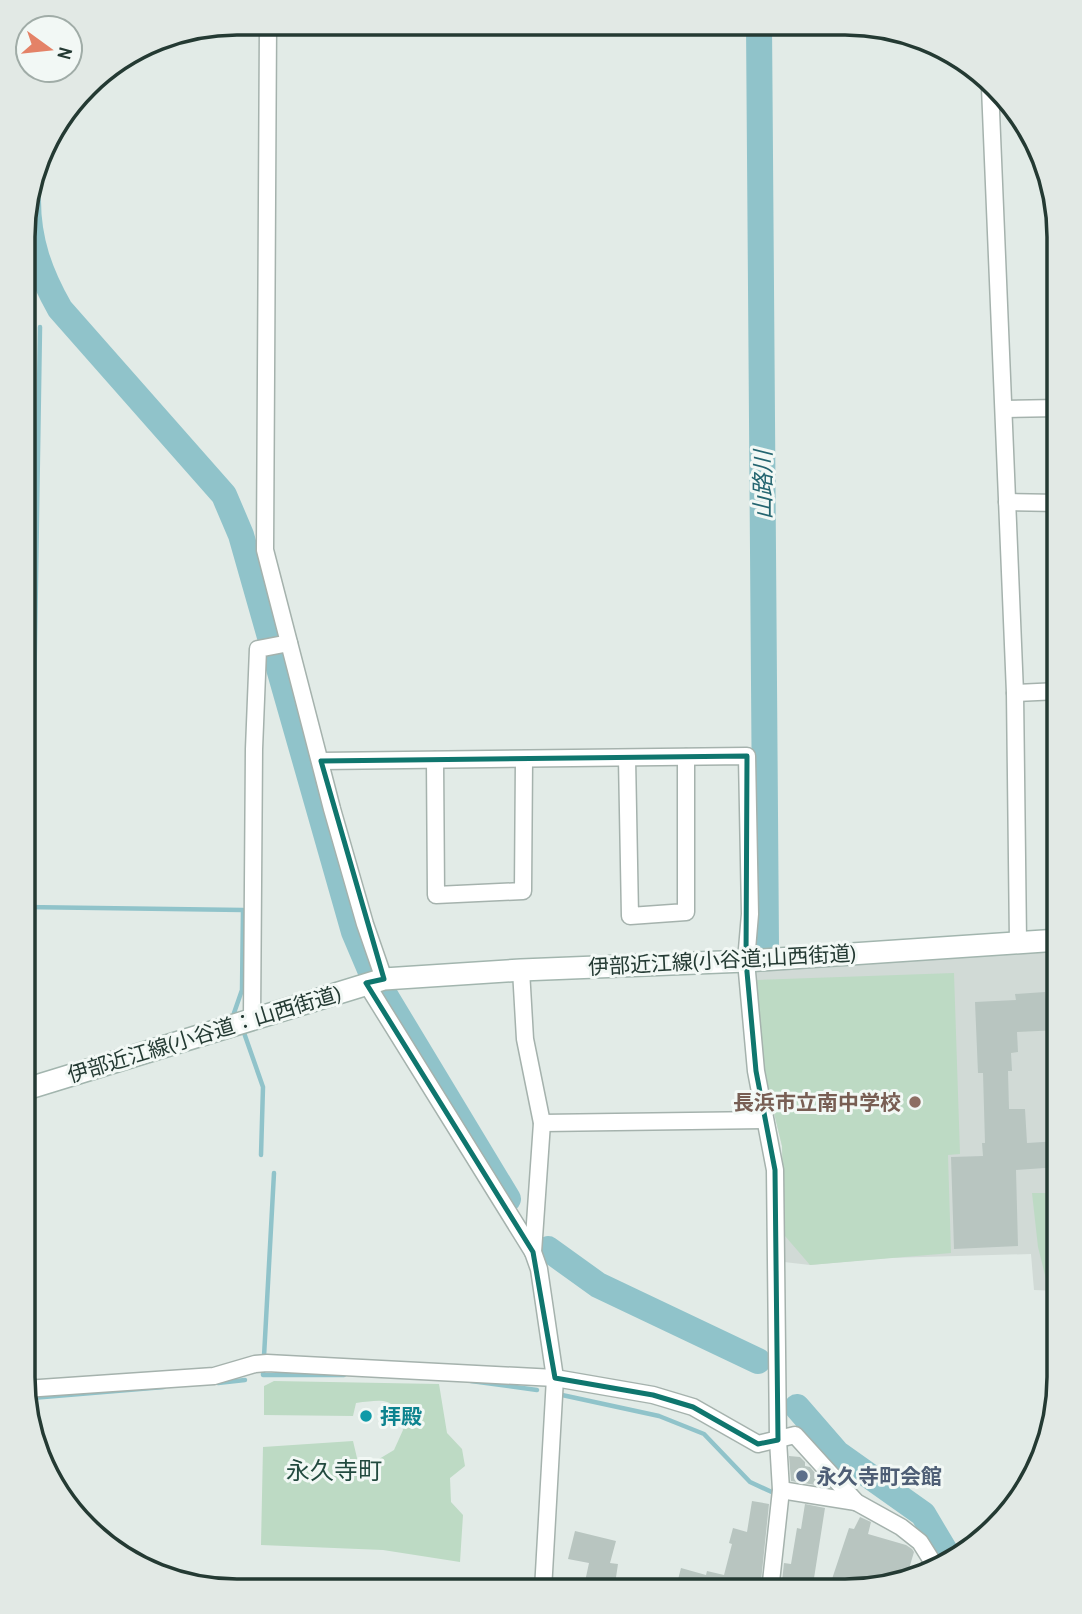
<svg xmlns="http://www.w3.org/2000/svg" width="1082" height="1614" font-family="'Archivo Narrow','Noto Sans JP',sans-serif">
  <rect width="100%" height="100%" fill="#e2ebe7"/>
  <!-- built -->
  <path fill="#d1dad6" d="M 1059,950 L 1059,1291 L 1034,1290 L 1031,1254 L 888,1258 L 810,1265 L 784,1262 L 782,1146 L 761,1059 L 753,967 Z"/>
  <!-- green -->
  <g fill="#bddac4">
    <path d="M 954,973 L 960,1154 L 948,1155 L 951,1253 L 810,1265 L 785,1236 L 782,1146 L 761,1059 L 757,980 Z"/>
    <path d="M 1032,1193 L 1059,1193 L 1059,1287 L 1048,1287 L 1038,1247 Z"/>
    <path d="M 274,1381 L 439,1384 L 447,1433 L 462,1449 L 465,1466 L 450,1478 L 451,1502 L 463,1515 L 460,1562 L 383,1550 L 261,1545 L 263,1447 L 353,1441 L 357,1458 L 374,1462 L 394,1450 L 403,1430 C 395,1397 388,1399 356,1403 L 353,1416 L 264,1415 L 264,1386 Z"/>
  </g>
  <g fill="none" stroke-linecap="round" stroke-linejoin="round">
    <!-- stream -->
    <g stroke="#90c3ca" stroke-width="4.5">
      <path d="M 31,893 L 40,327"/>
      <path d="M 24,907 L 243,910 L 242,990 L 234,1013 L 237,1019"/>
      <path d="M 243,1030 L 263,1087 L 261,1155"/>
      <path d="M 32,1078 L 34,910"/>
      <path d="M 274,1173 L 263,1375 L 344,1375"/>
      <path d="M 29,1377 L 33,1100"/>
      <path d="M 471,1381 L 537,1390"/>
      <path d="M 218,1383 L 245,1380"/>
      <path d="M 562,1395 L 659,1416 L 704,1434 L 750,1482 L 774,1493"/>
      <path d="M 32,1398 L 164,1387"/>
      <path d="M 29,1406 L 29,1405"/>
    </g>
    <!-- river -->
    <g stroke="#90c3ca" stroke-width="26">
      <path d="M 759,24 L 766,946"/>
      <path d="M 28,200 C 28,241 40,274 60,309 L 224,495 L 241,535 L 354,932 L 371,972 L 508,1199"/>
      <path d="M 548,1249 L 598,1285 L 758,1361"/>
      <path d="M 797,1407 L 837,1453 L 923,1514 L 951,1561"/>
    </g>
  </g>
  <!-- building -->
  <g fill="#b8c5c0">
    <path d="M 1045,992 L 1046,1000 L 1059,999 L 1059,1030 L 1017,1032 L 1018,1052 L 1011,1053 L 1012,1071 L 1008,1071 L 1009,1109 L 1025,1109 L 1027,1143 L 1059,1141 L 1059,1167 L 1016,1170 L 1018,1246 L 954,1249 L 951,1157 L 983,1156 L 982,1143 L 985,1143 L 983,1073 L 978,1073 L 975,1002 L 1016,1000 L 1015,994 Z"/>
    <path d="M 789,1456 L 800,1457 L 805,1462 L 805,1466 L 810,1467 L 815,1473 L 815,1478 L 820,1478 L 828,1487 L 791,1481 Z"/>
    <path d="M 752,1501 L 769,1504 L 760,1591 L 675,1591 L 681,1568 L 706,1575 L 707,1571 L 724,1575 L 732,1544 L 729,1543 L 733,1528 L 747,1532 Z"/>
    <path d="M 805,1504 L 825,1508 L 812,1591 L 781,1591 L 784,1563 L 791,1564 L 797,1528 L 801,1529 Z"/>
    <path d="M 860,1517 L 871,1522 L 868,1534 L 906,1545 L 912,1549 L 914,1552 L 906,1579 L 878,1585 L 858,1579 L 856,1584 L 852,1583 L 851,1590 L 828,1591 L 849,1528 L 854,1529 Z"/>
    <path d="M 575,1531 L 616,1541 L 610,1563 L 618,1564 L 615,1584 L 609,1584 L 608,1591 L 583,1591 L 589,1563 L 568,1559 Z"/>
  </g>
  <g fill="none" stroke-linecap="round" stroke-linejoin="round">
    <!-- street casing -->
    <g stroke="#a5b2ad" stroke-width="19">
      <g id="street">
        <path d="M 268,23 L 265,550 L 332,809 L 365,924 L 384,979"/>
        <path d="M 990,87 L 1015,693 L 1018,941"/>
        <path d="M 1004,409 L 1059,408"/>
        <path d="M 1007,502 L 1059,503"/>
        <path d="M 1015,693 L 1059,691"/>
        <path d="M 627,758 L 630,916 L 686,912 L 686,757"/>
        <path d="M 435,760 L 436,895 L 523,891 L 524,759"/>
        <path d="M 321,761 L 747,756 L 750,914 L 746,961 L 756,1071 L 775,1170 L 778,1440 L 781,1490 L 770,1591"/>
        <path d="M 521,970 L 525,1039 L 542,1123 L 533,1252 L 539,1269 L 555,1378 L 543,1590"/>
        <path d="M 366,983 L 533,1252"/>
        <path d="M 252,1018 L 254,749 L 258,649 L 289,643"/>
        <path d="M 542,1123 L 765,1120"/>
        <path d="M 25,1389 L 214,1376 L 255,1364 L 267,1363 L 555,1378 L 653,1395 L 693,1407 L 758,1444 L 795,1435 L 856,1502 L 901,1527 L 920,1542 L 937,1569"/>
        <path d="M 781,1490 L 856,1502"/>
      </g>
    </g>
    <!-- secondary casing -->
    <g stroke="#a2b5ae" stroke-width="24">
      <path id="secondary" d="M 23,1090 L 384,979 L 521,970 L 746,961 L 1059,940"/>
    </g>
    <!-- street -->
    <use href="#street" stroke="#fff" stroke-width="16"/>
    <!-- secondary -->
    <use href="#secondary" stroke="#fff" stroke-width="21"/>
  </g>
  <!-- marked area -->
  <path fill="none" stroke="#0f766e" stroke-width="5" stroke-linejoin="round" d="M 747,756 L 746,961 L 756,1071 L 775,1170 L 778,1440 L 758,1444 L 693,1407 L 653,1395 L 555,1378 L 533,1252 L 366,983 L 384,979 L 321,761 Z"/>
  <!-- markers -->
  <circle fill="#8d6e63" stroke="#f2f8f5" stroke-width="2.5" cx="915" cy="1102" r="7"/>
  <circle fill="#0f9aa8" stroke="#f2f8f5" stroke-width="2.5" cx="366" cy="1416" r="7"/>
  <circle fill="#5c6f8a" stroke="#f2f8f5" stroke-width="2.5" cx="802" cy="1476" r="7"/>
  <g text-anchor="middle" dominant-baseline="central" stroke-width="6" stroke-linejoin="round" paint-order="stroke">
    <!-- street labels -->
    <g font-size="21" fill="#243a33" stroke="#f2f8f5">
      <text transform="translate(722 960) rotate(-3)">伊部近江線(小谷道;山西街道)</text>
      <text transform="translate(204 1034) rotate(-17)">伊部近江線(小谷道：山西街道)</text>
    </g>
    <!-- education labels -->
    <g font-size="21" font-weight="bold" fill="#785e54" stroke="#f2f8f5" text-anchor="end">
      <text x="901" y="1102">長浜市立南中学校</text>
    </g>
    <!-- culture labels -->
    <g font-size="21" font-weight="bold" fill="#0d838f" stroke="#f2f8f5" text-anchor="start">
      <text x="380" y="1416">拝殿</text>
    </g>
    <!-- service labels -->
    <g font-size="21" font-weight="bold" fill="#4e5e75" stroke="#f2f8f5" text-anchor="start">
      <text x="816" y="1476">永久寺町会館</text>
    </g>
    <!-- water labels -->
    <g font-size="23" font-style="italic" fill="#246570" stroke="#f2f8f5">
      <text transform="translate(762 485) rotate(-90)">山路川</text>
    </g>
    <!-- quarter labels -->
    <g font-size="24" fill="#224a3f" stroke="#f2f8f5">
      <text x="334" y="1470">永久寺町</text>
    </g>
  </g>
  <!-- crop -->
  <path d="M0 0H1082V1614H0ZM237 35H845A202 202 0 0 1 1047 237V1377A202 202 0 0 1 845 1579H237A202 202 0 0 1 35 1377V237A202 202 0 0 1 237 35Z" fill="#e2e9e5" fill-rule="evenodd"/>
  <path fill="none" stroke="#243a33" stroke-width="3.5" d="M237 35H845A202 202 0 0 1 1047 237V1377A202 202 0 0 1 845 1579H237A202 202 0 0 1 35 1377V237A202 202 0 0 1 237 35Z"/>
  <!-- north arrow -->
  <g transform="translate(49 49) rotate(105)"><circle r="33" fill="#f2f8f5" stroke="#a0aca7" stroke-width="2"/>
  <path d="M0-5L12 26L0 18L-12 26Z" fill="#e48267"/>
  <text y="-10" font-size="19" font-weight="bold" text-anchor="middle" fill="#243a33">N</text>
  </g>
</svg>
